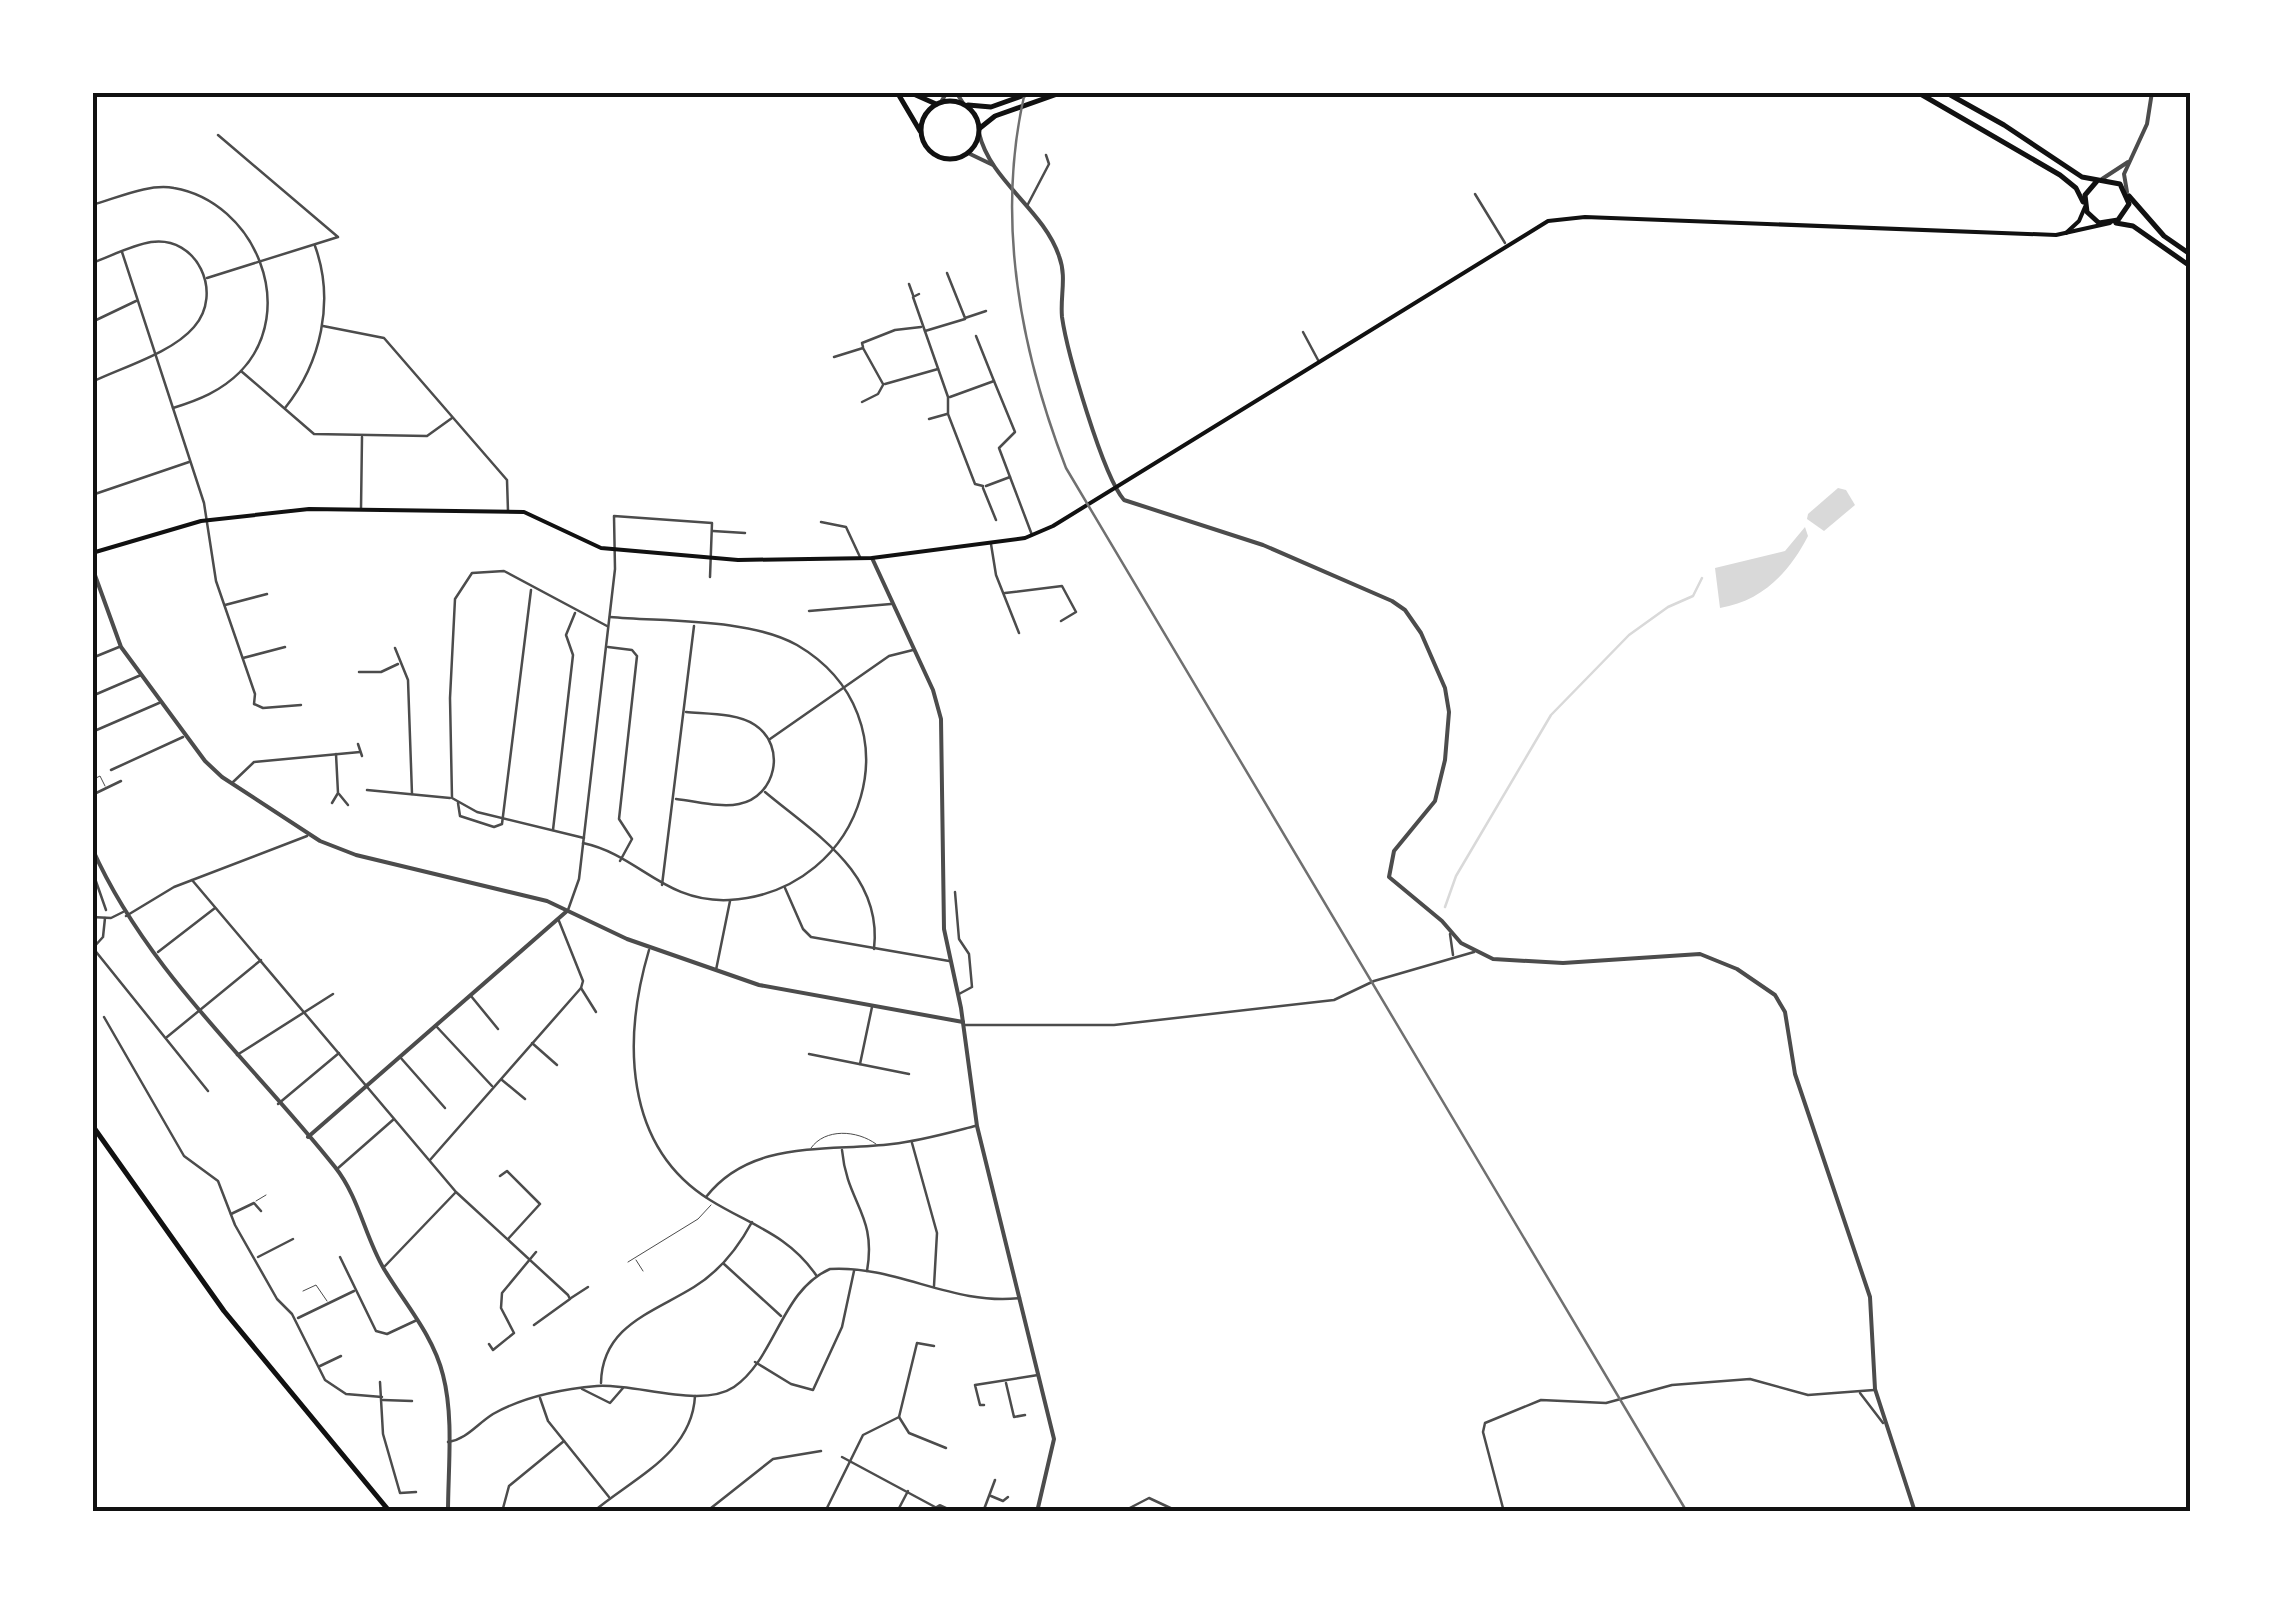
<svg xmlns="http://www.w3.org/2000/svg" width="2283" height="1604" font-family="Manrope,sans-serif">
  <rect width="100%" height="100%" fill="#fff"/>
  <!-- water -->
  <g fill="#d9d9d9">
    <path d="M 1838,488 L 1846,490 L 1855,505 L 1824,531 L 1807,519 L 1808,514 Z"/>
    <path d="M 1805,527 L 1808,536 C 1789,573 1762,601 1720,608 L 1715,568 L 1785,551 Z"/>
  </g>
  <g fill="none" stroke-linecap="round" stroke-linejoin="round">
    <!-- stream -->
    <path stroke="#d9d9d9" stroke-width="2.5" d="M 1445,907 L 1456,876 L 1551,715 L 1629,635 L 1668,607 L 1693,596 L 1702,578"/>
    <!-- service -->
    <g stroke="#4c4c4c" stroke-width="1">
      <path d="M 94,779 L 100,776 L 105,786"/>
      <path d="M 811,1148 C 825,1128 857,1130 876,1144"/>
      <path d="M 256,1201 L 266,1195"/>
      <path d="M 636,1260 L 643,1271"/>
      <path d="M 628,1262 L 698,1219 L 711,1205"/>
      <path d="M 303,1291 L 316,1285 L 327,1301"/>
    </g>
    <!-- pedestrian -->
    <path stroke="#4c4c4c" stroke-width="2.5" d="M 92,870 L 106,910"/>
    <!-- minor -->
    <g stroke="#4c4c4c" stroke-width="2.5">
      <path d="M 1475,194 L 1505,243"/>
      <path d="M 92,205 C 117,198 149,183 174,188 C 255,202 300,310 240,372 C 221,391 199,400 173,408"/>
      <path d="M 1027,206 L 1049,164 L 1046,155"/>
      <path d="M 122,252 L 204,503 L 216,581 L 255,694 L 254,704 L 263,708 L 301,705"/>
      <path d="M 92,263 C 111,256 132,245 151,242 C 197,235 224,293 194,327 C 172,353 123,367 92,382"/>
      <path d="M 947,273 L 965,318 L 986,311"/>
      <path d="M 207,278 L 338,237 L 218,135"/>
      <path d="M 909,284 L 913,295"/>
      <path d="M 919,294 L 913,297 L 948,397 L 948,414 L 975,484 L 983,486"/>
      <path d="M 92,322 L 136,301"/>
      <path d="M 323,326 L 384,338 L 507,480 L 508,511"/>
      <path d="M 925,331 L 965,319"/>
      <path d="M 1303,332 L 1318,360"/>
      <path d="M 863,347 L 862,343 L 895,330 L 921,327"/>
      <path d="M 834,357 L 863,348 L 883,384"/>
      <path d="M 241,371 L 314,434 L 427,436 L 452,418"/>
      <path d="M 994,381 L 1015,432 L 999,448 L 1010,477"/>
      <path d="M 885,384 L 938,369"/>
      <path d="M 950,397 L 994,381 L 976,336"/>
      <path d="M 862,402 L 878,394 L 883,385"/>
      <path d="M 285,408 C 321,363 335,301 315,246"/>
      <path d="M 929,419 L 947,414"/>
      <path d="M 92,440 L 95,433"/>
      <path d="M 986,486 L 1010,477 L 1032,535"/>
      <path d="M 983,488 L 996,520"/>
      <path d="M 92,495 L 189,462"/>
      <path d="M 361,509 L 362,437"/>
      <path d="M 821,522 L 846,527 L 860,557"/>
      <path d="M 713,531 L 745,533"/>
      <path d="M 991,544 L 996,575 L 1019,633"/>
      <path d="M 1005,593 L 1062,586 L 1076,612 L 1061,621"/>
      <path d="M 225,605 L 267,594"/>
      <path d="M 809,611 L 891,604"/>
      <path d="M 608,647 L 632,650 L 637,656 L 619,819 L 632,839 L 620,861"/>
      <path d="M 395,648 L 408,680 L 412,794"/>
      <path d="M 92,658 L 119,647"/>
      <path d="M 243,658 L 285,647"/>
      <path d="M 359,672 L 381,672 L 398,664"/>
      <path d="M 92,696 L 141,675"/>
      <path d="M 92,732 L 159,703"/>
      <path d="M 770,739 L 889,656 L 913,650"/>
      <path d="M 358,744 L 362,756"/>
      <path d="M 111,770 L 183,737"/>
      <path d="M 232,783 L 254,762 L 360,752"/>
      <path d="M 367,790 L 450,798"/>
      <path d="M 765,792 C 815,834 883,873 874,949"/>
      <path d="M 339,794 L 348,805"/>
      <path d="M 92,795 L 121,781"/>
      <path d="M 676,799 C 696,801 720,808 739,804 C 776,797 787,746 755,725 C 737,713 707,714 686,712"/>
      <path d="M 332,803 L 338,793 L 336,754"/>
      <path d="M 458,803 L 460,816 L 494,827 L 502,824 L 531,590"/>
      <path d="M 553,830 L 573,655 L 566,635 L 575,613"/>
      <path d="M 584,838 L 477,812 L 452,798 L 450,698 L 455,599 L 472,573 L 504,571 L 607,626"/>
      <path d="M 583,843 C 639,855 664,903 729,900 C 867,892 920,717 797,645 C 749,618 665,622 610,617"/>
      <path d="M 192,880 L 456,1192 L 568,1295 L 570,1299 L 534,1325"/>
      <path d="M 662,885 L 694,626"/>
      <path d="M 785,888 L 803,929 L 811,937 L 949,961"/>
      <path d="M 955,892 L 959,939 L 969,954 L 972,987 L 959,994"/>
      <path d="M 568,910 L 579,879 L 615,569 L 614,516 L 712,523 L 710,577"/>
      <path d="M 126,916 L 174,887 L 307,836"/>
      <path d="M 92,917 L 111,918 L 123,912"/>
      <path d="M 559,921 L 583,981 L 581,988 L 596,1012"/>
      <path d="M 1450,934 L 1453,955"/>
      <path d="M 93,948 L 208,1091"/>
      <path d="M 93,948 L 103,937 L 105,918"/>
      <path d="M 649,950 C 623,1038 623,1146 710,1200 C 750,1225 788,1234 816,1275"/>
      <path d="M 158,952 L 215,908"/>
      <path d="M 716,970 L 730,901"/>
      <path d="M 471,996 L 498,1029"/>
      <path d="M 104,1017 L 184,1156 L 218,1181 L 235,1225 L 277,1299 L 292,1314 L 325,1380 L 346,1394 L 382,1397"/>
      <path d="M 965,1025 L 1114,1025 L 1334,1000 L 1374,981 L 1474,952"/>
      <path d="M 436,1026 L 492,1086"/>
      <path d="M 167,1037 L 261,960"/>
      <path d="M 532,1043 L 557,1065"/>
      <path d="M 809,1054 L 909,1074"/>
      <path d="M 237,1055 L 333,994"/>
      <path d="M 400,1057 L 445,1108"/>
      <path d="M 860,1064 L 872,1007"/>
      <path d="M 502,1080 L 525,1099"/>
      <path d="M 278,1104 L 339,1053"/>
      <path d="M 912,1143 L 937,1233 L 934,1286"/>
      <path d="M 842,1150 C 847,1204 877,1214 867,1271"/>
      <path d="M 430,1160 L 581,988"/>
      <path d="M 337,1169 L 394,1119"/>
      <path d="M 500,1176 L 507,1171 L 540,1204 L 508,1239"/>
      <path d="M 706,1197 C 751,1139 826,1152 892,1144 C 920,1141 948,1133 975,1126"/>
      <path d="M 231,1214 L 254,1203 L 261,1211"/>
      <path d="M 258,1257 L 293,1239"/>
      <path d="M 340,1257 L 376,1331 L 387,1334 L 417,1320"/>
      <path d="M 724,1264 L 781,1316"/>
      <path d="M 385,1266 L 455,1193"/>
      <path d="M 571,1298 L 588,1287"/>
      <path d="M 298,1318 L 354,1291"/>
      <path d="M 489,1344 L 493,1350 L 514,1333 L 501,1308 L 502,1293 L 536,1252"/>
      <path d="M 755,1362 L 791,1384 L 813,1390 L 842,1327 L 854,1271"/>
      <path d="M 320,1366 L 341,1356"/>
      <path d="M 380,1382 L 383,1434 L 400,1493 L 416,1492"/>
      <path d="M 601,1383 C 602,1326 652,1313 694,1287 C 720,1271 738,1248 752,1222"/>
      <path d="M 1006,1383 L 1014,1417 L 1025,1415"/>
      <path d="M 582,1389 L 610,1403 L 623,1388"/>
      <path d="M 1860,1393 L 1883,1423"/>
      <path d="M 540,1398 L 548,1421 L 609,1497"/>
      <path d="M 383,1400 L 412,1401"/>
      <path d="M 984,1405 L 980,1405 L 975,1385 L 1038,1375"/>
      <path d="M 899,1417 L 909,1433 L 946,1448"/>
      <path d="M 448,1442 C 467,1439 477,1424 493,1414 C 523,1397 563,1389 597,1386 C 635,1383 701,1409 734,1387 C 776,1358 781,1290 830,1269 C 896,1265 953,1306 1020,1298"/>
      <path d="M 842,1457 L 935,1507"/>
      <path d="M 991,1496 L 1003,1501 L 1008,1497"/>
      <path d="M 502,1512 L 509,1486 L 564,1441"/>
      <path d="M 593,1512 C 633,1478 692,1454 695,1396"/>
      <path d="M 706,1512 L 773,1459 L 821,1451"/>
      <path d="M 825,1512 L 863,1435 L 899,1417 L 917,1343 L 934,1346"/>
      <path d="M 897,1512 L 908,1491"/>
      <path d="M 983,1512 L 995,1480"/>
      <path d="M 1122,1512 L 1149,1498 L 1179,1512"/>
      <path d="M 1504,1512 L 1483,1432 L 1485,1423 L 1541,1400 L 1606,1403 L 1672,1385 L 1750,1379 L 1808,1395 L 1874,1390"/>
    </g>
    <!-- tertiary -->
    <g stroke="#4c4c4c" stroke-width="4">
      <path d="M 956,92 L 963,103"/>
      <path d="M 941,102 L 947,92"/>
      <path d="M 979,133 C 990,181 1043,209 1059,256 C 1067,277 1060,296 1062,317 C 1067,352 1103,476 1124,500 L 1263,545 L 1392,601 L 1405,610 L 1421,633 L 1445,688 L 1449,712 L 1445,760 L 1435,801 L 1394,851 L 1389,877 L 1442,921 L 1461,943 L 1493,959 L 1563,963 L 1700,954 L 1737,969 L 1775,995 L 1785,1012 L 1795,1074 L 1870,1297 L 1875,1389 L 1915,1512"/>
      <path d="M 968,153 L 993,165"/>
      <path d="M 2102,179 L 2128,162"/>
      <path d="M 2127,192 L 2124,174 L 2147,124 L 2152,92"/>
      <path d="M 872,558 L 933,690 L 941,719 L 944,929 L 961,1008 L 977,1126 L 1054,1439 L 1037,1512"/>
      <path d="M 92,567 L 121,647 L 205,761 L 222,777 L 320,841 L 356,855 L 547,901 L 627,939 L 759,985 L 963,1022"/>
      <path d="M 92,848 C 147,972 252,1062 335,1167 C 359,1197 365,1237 384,1269 C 405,1304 433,1335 443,1375 C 454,1417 448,1469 448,1512"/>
      <path d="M 308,1137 L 567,911"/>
      <path d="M 930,1512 L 940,1506 L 953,1512"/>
    </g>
    <!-- secondary -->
    <g stroke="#111" stroke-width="4">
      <path d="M 2066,233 L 2079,221 L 2085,207"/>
      <path d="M 92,553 L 201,521 L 309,509 L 524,512 L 601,548 L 738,560 L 872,558 L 1025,538 L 1053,526 L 1548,221 L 1585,217 L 2056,235 L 2110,223"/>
    </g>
    <!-- primary -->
    <path stroke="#111" stroke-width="5" d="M 92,1125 L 224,1311 L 390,1512"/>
    <!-- trunk -->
    <g stroke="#111" stroke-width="5">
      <path d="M 897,92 L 920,131"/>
      <path d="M 909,92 L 936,104"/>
      <path d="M 1917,92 L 2060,175 L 2076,188 L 2083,202"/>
      <path d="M 1945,92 L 2004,125 L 2082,177 L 2120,184 L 2129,204 L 2118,220 L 2099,223 L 2087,212 L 2085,195 L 2097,181"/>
      <circle cx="950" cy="130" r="29"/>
      <path d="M 968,105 L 991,107 L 1033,92"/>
      <path d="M 980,128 L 995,116 L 1063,92"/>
      <path d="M 2129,196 L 2164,236 L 2190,254"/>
      <path d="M 2116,223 L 2133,226 L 2190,266"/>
    </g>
    <!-- rail -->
    <path stroke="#707070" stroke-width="2.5" d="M 1025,92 C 995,220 1020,349 1066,468 L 1687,1512"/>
  </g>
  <!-- border -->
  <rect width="2283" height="1604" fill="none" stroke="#ffffff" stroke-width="190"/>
  <rect x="95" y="95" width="2093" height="1414" fill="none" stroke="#111" stroke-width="4"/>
</svg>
